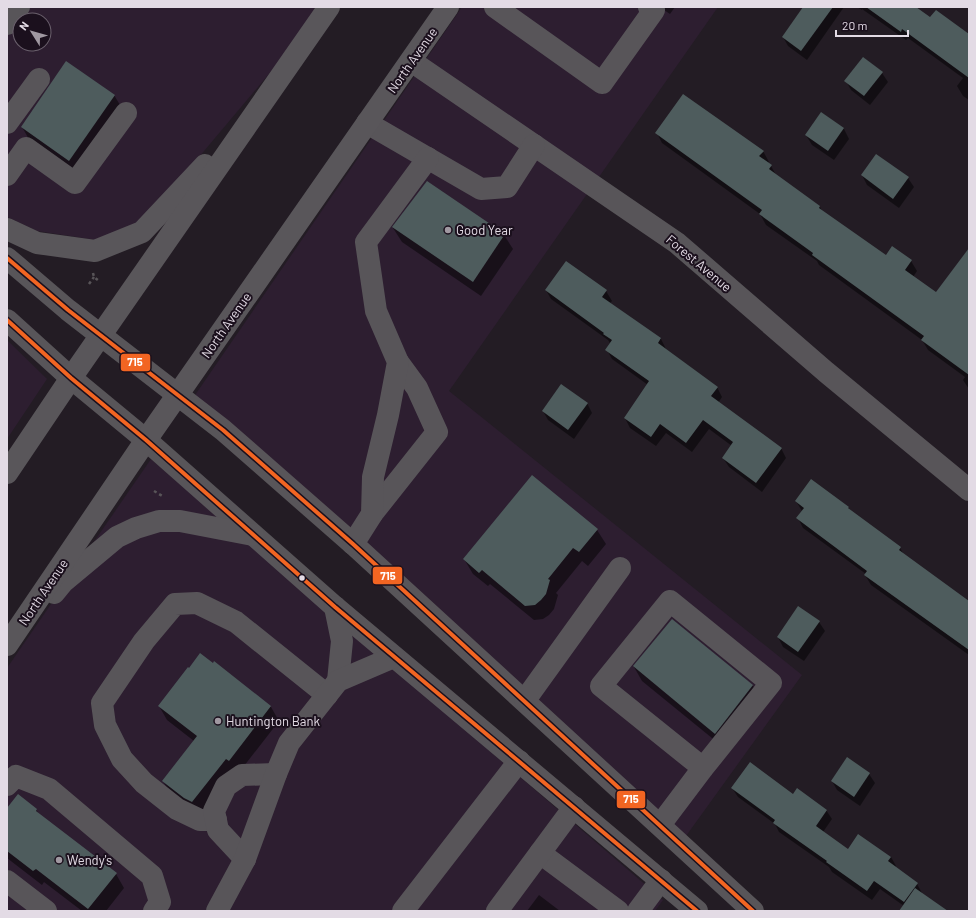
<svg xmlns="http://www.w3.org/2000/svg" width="976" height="918" font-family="Barlow,sans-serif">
  <rect width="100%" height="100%" fill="#231c24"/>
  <!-- built -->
  <g fill="#2d1e30" fill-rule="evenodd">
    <path d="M 7,7 L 318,7 L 290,49 L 199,157 L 139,222 L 96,240 L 37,231 L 7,217 ZM 20,20 L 44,20 L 44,44 L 20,44 Z"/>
    <path d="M 462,7 L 718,7 L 449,391 L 802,675 L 681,843 L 193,398 Z"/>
    <path d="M 7,340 L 47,379 L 7,439 Z"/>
    <path d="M 151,459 L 663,900 L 655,911 L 7,911 L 7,668 Z"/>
  </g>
  <!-- shadow -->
  <g fill="#0007">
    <path d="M 654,7 L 675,7 L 670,14 L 664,10 Z"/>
    <path d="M 804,7 L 844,7 L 807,60 L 788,46 L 783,37 Z"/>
    <path d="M 857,7 L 914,7 L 930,19 L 969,36 L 969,100 L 963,96 L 957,86 L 963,78 L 908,38 L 906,40 L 862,9 L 862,10 Z"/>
    <path d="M 864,58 L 882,73 L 888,82 L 870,105 L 851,90 L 846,81 Z"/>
    <path d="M 114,95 L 123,110 L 78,174 L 30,141 L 22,127 Z"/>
    <path d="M 822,113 L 844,129 L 849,139 L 834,160 L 812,145 L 806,135 Z"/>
    <path d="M 657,133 L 763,151 L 769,162 L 767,163 L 771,166 L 776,175 L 820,207 L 823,213 L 886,257 L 911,261 L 917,271 L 913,277 L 936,294 L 969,251 L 969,389 L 963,380 L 965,377 L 928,350 L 922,340 L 819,265 L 817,261 L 766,225 L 760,214 L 662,143 Z"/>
    <path d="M 862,175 L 908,178 L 914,187 L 899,208 L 867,185 Z"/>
    <path d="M 393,228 L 504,235 L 513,249 L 481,296 L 402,242 Z"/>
    <path d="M 566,262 L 606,291 L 612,301 L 610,303 L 661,339 L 666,349 L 717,387 L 722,397 L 718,403 L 781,448 L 786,458 L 762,492 L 729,467 L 723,458 L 732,446 L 709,429 L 692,452 L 666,433 L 656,446 L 630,428 L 625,418 L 648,385 L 612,359 L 607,350 L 610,343 L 608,340 L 551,299 L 546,290 Z"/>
    <path d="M 587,403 L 592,413 L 574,439 L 548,420 L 543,411 Z"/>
    <path d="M 796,501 L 848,507 L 851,512 L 900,548 L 904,555 L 968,601 L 969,601 L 969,655 L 871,585 L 865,575 L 866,574 L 803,528 L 798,518 L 802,511 Z"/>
    <path d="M 597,530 L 606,544 L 588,566 L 582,561 L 556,593 L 558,595 L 554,609 L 549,615 L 543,619 L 534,620 L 490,584 L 488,586 L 473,574 L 464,559 Z"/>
    <path d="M 672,620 L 753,686 L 761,700 L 723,747 L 642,681 L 634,667 Z"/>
    <path d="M 819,622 L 825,631 L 804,661 L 783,647 L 778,637 Z"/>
    <path d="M 159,706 L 271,707 L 279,721 L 237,775 L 200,816 L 172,796 L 163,781 L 194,741 L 167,720 Z"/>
    <path d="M 847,759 L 869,774 L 875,783 L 860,806 L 837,790 L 832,781 Z"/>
    <path d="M 732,788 L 793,795 L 826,810 L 832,819 L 823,832 L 848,850 L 891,857 L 896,866 L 895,868 L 917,884 L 922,893 L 921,894 L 946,911 L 900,911 L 904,906 L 880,889 L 872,900 L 832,872 L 829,867 L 779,832 L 775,824 L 738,797 Z"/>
    <path d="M 36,809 L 39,815 L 116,874 L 124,888 L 106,911 L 82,911 L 44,882 L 42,885 L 7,858 L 7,810 Z"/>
    <path d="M 539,895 L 560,911 L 527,911 Z"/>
  </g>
  <!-- building -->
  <g fill="#4e5c5d">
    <path d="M 803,7 L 833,7 L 801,51 L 782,37 Z"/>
    <path d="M 866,7 L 916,7 L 930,17 L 936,10 L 969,34 L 969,78 L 902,29 L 901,32 Z"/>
    <path d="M 863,57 L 883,72 L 864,96 L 844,81 Z"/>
    <path d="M 66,61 L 115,95 L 69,161 L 21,127 Z"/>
    <path d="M 683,94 L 764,151 L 759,156 L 772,165 L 769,169 L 820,206 L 819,208 L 886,255 L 892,246 L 912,260 L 905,270 L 936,292 L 969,248 L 969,375 L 921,340 L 924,336 L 812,255 L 813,253 L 759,214 L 762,210 L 655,133 Z"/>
    <path d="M 821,112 L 844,128 L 828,151 L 805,135 Z"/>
    <path d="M 876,154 L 909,177 L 893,199 L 861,175 Z"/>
    <path d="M 427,181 L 505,234 L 473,282 L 392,227 Z"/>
    <path d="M 566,261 L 607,290 L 602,297 L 661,338 L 658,343 L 718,387 L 711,396 L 782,448 L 756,483 L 722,458 L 733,442 L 703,420 L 686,443 L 660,424 L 651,437 L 624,418 L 649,381 L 605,350 L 612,340 L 603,334 L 604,333 L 545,290 Z"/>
    <path d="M 561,384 L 588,403 L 568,430 L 542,411 Z"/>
    <path d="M 532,475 L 598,529 L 579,552 L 573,548 L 548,579 L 550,580 L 546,594 L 541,600 L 535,605 L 525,606 L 482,570 L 479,573 L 463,559 Z"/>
    <path d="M 811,479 L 849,507 L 848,508 L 901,547 L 899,550 L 969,601 L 969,650 L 864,575 L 867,571 L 796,518 L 804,508 L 795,501 Z"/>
    <path d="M 798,606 L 820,621 L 798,652 L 777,637 Z"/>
    <path d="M 672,619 L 753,685 L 715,734 L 633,666 Z"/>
    <path d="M 200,653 L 213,663 L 214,661 L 271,706 L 229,761 L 226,759 L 192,802 L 184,798 L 162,781 L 197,736 L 158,706 L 188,667 L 189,668 Z"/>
    <path d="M 847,757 L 870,773 L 854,797 L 831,781 Z"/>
    <path d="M 750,762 L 793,794 L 797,788 L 827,810 L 816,826 L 848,849 L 858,834 L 891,857 L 888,861 L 918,883 L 904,902 L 874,881 L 867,891 L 826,862 L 827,861 L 773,823 L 775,820 L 731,788 Z"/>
    <path d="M 18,794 L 37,809 L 36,811 L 117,873 L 88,909 L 36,869 L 33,871 L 7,851 L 7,808 Z"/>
    <path d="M 915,888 L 948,911 L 899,911 Z"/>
  </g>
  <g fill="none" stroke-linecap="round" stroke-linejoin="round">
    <!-- path -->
    <g stroke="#585458" stroke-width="2.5" stroke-dasharray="3 3" stroke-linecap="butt">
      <path d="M 93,273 L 94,277 L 99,281"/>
      <path d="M 89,284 L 94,277"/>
      <path d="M 154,491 L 164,497"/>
    </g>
    <!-- minor -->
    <g stroke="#585559" stroke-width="22">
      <path d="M 495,7 L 602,83 L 654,10 L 649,7"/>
      <path d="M 7,24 L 19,7"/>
      <path d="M 411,61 L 677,243 L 826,372 L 969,490"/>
      <path d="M 7,123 L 39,79"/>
      <path d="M 367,123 L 481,189 L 507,187 L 534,145"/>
      <path d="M 7,175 L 26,148 L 75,183 L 126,113"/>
      <path d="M 7,258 L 68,310 L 223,430 L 353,544 L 753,911"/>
      <path d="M 7,320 L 71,378 L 146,440 L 335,607 L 697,911"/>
      <path d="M 372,514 L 437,432 L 417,388 L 398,362"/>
      <path d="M 353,544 L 372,514 L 373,477 L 388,415 L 398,362 L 376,311 L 366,242 L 428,158"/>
      <path d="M 335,607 L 342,641 L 338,681"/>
      <path d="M 525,700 L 620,568"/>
      <path d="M 7,785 L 16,776 L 49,789 L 152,876 L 160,902 L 154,911"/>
      <path d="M 216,820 L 200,820 L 177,809 L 144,783 L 122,759 L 105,725 L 102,703 L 144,641 L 175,604 L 197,603 L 236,622 L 327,695"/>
      <path d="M 660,825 L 703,768 L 771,683 L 670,601 L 601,686 L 703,768"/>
      <path d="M 540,853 L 618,911"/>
      <path d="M 245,859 L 218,830 L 214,811 L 226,786 L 242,775 L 276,774"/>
      <path d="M 7,881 L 46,911"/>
      <path d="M 217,911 L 245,859 L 276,774 L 289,743 L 338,681 L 394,657"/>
      <path d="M 403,911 L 519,761"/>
      <path d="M 497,911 L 574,807"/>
      <path d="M 638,911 L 661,880"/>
    </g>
    <!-- major -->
    <g stroke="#59565a" stroke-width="22">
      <path d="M 7,229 L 37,243 L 95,251 L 142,232 L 205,165"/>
      <path d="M 7,473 L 71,378 L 329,7"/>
      <path d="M 54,593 L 63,582 L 117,537 L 136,528 L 159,521 L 180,521 L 253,535"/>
      <path d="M 7,645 L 146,440 L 448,7"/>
    </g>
    <!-- bus-1 casing -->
    <g stroke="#1b101d" stroke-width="7">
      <g id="bus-1">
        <path d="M 7,258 L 68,310 L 223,430 L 353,544 L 753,911"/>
        <path d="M 7,320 L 71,378 L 146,440 L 335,607 L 697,911"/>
      </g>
    </g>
    <!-- bus-1 -->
    <use href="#bus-1" stroke="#f26522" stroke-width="4"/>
  </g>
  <!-- markers -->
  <g fill="#a098a1" stroke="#1b101d" stroke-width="1.5">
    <circle cx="448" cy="230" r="4"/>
    <circle cx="218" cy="721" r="4"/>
    <circle cx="59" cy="860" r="4"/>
  </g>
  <circle fill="#e3dbe5" stroke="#1b101d" stroke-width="1.5" cx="302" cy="578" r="3.5"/>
  <g text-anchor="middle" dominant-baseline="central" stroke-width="4" stroke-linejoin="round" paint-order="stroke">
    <!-- street labels -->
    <g font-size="13" fill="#e3dbe5" stroke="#1b101d">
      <text transform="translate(412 60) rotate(-55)">North Avenue</text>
      <text transform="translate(699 263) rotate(40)">Forest Avenue</text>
      <text transform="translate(226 325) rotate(-55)">North Avenue</text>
      <text transform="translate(43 592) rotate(-56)">North Avenue</text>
    </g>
    <!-- poi labels -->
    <g font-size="13" fill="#e3dbe5" stroke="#1b101d" text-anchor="start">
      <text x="456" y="230">Good Year</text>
      <text x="226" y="721">Huntington Bank</text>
      <text x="67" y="860">Wendy's</text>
    </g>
  </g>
  <g stroke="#1b101d" stroke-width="1.5">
    <rect x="120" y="353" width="31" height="19" rx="4" fill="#f26522"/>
    <rect x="372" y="566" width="31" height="19" rx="4" fill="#f26522"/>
    <rect x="616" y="790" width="30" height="19" rx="4" fill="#f26522"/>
  </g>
  <g font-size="11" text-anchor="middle" font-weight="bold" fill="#fff">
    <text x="135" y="366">715</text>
    <text x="388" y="580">715</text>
    <text x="631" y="803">715</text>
  </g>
  <!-- border -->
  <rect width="976" height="918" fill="none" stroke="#e3dbe5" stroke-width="16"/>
  <!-- north arrow -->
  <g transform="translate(32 32) rotate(307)"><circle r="19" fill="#1b101d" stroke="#6b616d"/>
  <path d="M0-3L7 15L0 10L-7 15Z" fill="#a098a1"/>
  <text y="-6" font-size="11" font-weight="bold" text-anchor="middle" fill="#e3dbe5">N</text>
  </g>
  <!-- scale -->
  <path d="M836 30v6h72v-6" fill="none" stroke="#e3dbe5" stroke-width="2"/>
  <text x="842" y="30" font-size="12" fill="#e3dbe5" stroke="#1b101d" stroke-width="3" paint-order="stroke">20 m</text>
</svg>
